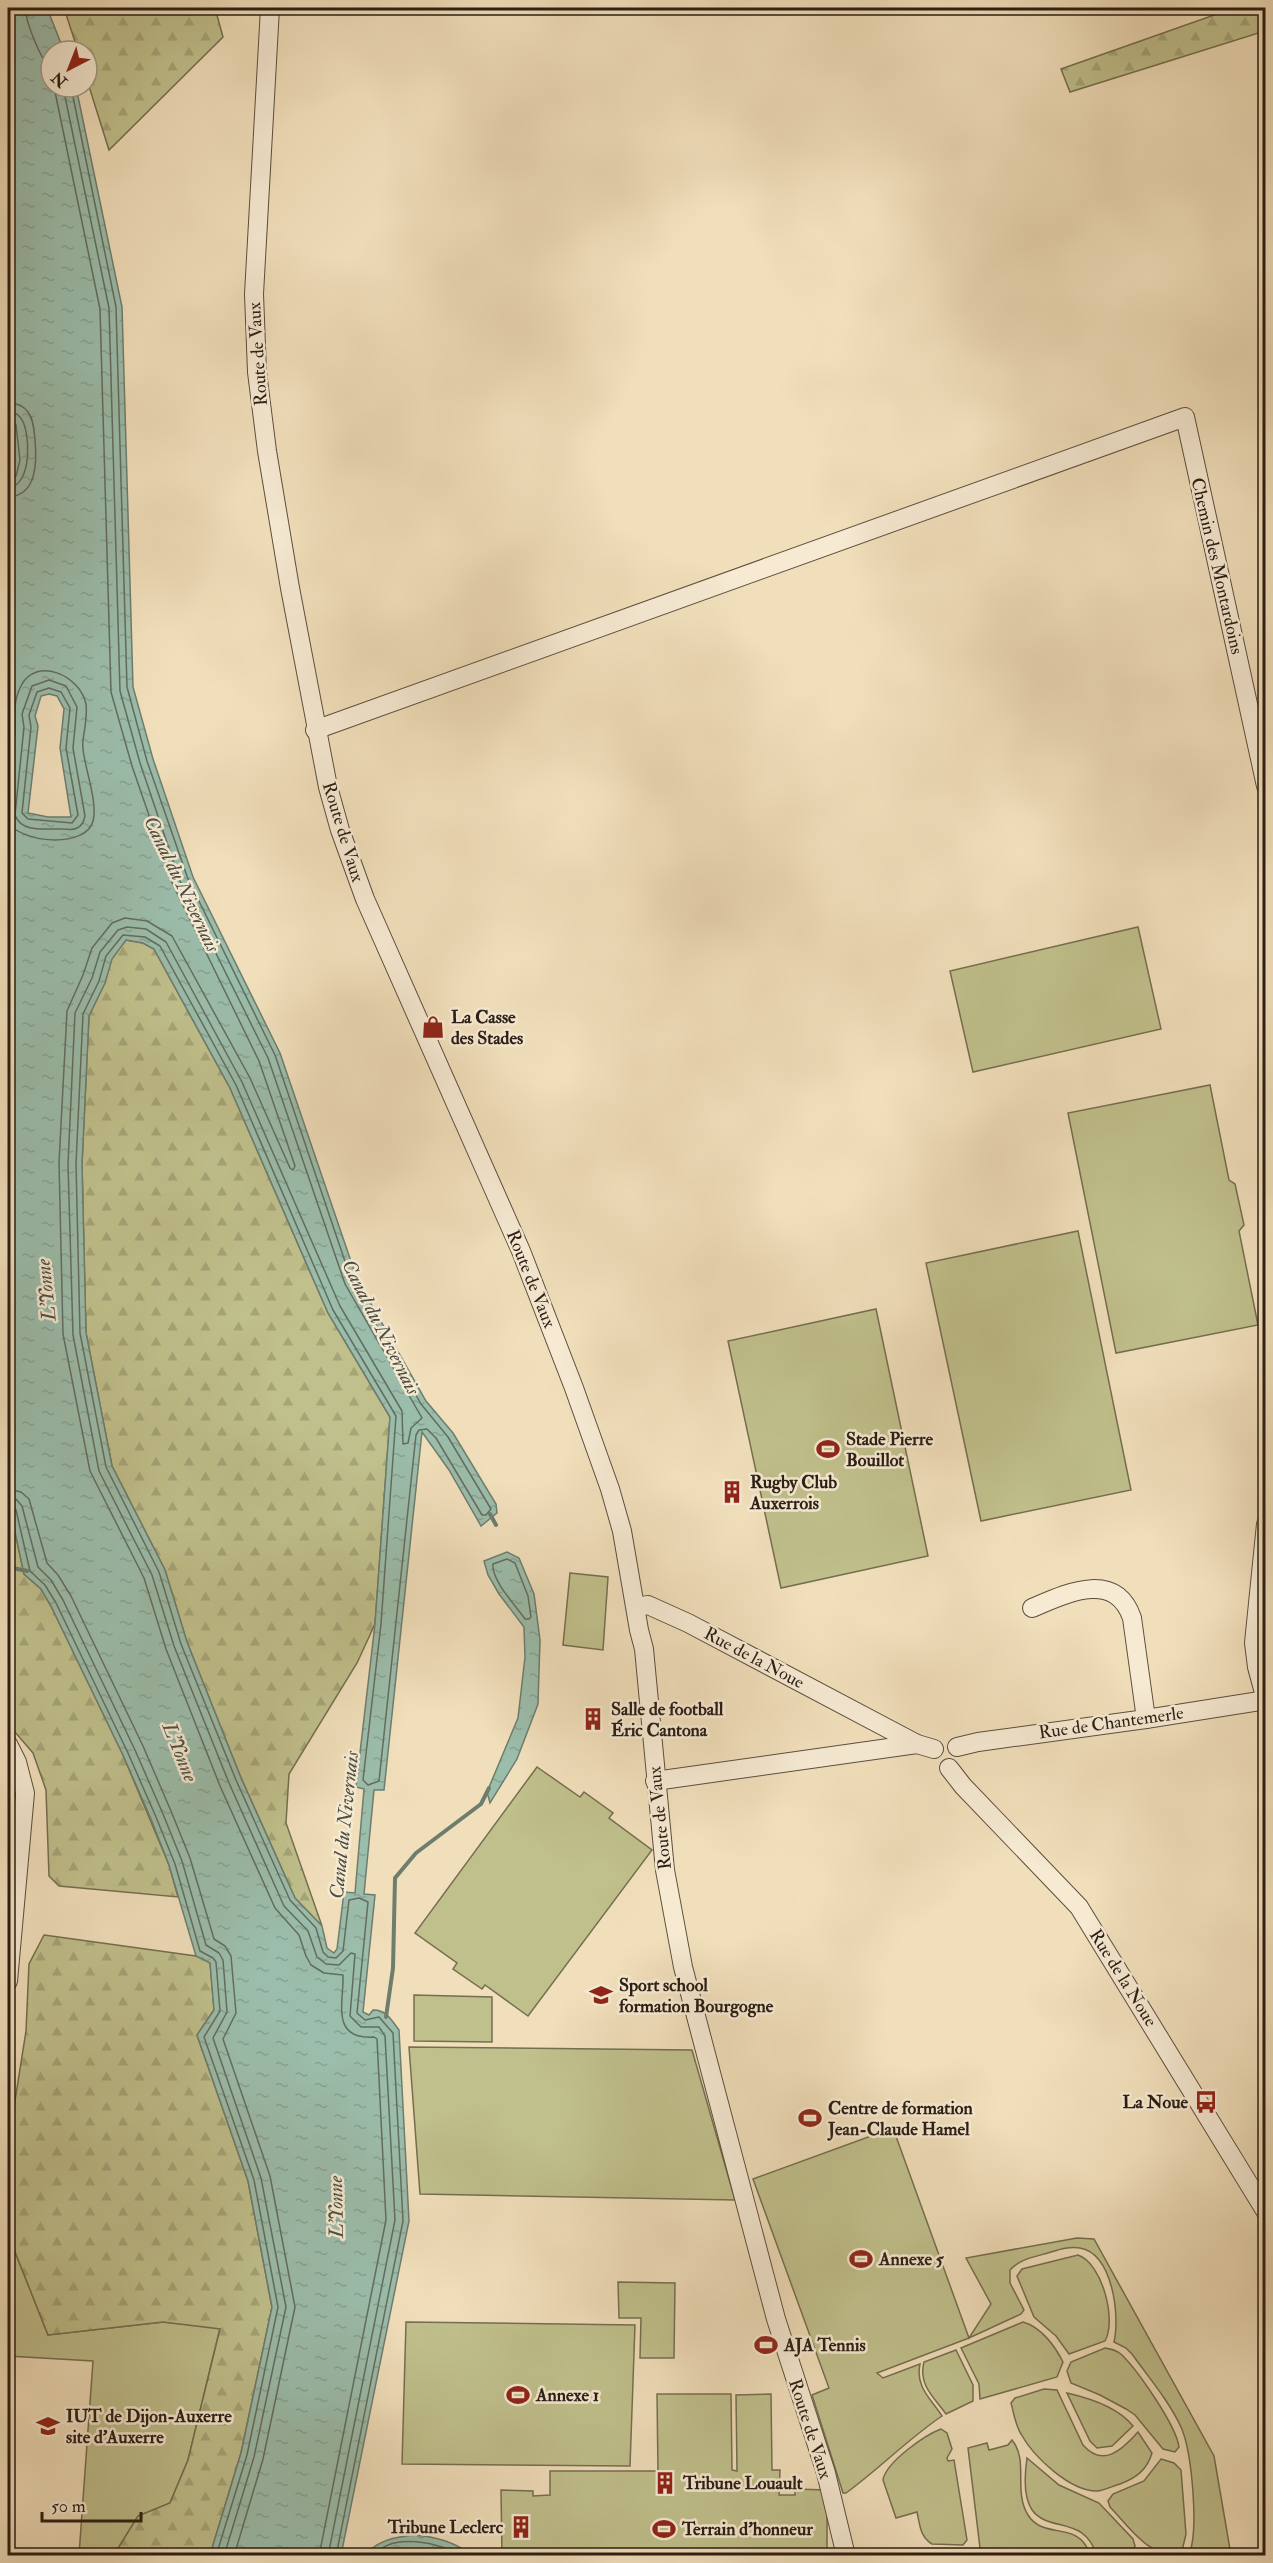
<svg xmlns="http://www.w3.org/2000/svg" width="1273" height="2563" font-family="'IM FELL Double Pica',serif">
  <defs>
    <pattern id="forest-firs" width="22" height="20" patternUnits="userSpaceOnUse" patternTransform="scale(1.5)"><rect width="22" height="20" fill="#c0c08c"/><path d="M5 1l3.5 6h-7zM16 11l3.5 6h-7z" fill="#a5a578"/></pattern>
    <pattern id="water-ripples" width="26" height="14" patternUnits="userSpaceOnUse" patternTransform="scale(1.5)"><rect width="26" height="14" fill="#9bbdab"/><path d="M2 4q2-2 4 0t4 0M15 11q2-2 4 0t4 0" fill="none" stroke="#86a292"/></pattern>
  </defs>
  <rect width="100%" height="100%" fill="#f1dfbb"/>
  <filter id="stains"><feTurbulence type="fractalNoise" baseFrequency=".00333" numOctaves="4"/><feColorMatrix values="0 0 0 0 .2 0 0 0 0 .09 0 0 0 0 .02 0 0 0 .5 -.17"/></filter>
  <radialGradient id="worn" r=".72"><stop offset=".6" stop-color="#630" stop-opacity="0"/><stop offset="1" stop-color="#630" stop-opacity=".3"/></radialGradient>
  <!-- green -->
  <g fill="#c0c08c" stroke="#756e50" stroke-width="1.5">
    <path d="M 1138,927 L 1161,1029 L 973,1072 L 950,971 Z"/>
    <path d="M 1210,1085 L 1229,1180 L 1235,1184 L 1244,1225 L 1239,1231 L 1258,1325 L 1116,1353 L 1068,1113 Z"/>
    <path d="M 1078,1231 L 1131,1490 L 981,1521 L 926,1263 Z"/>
    <path d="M 876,1309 L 928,1556 L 781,1588 L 728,1341 Z"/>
    <path d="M 570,1573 L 608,1577 L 603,1650 L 563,1645 Z"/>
    <path d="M 537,1767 L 580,1797 L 584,1792 L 613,1813 L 609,1818 L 652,1850 L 528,2016 L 485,1985 L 482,1989 L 453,1969 L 457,1963 L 415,1933 Z"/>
    <path d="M 414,1995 L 492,1997 L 492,2042 L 414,2041 Z"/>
    <path d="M 409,2047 L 692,2050 L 735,2200 L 420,2194 Z"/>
    <path d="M 893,2128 L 969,2338 L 991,2304 L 966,2258 L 1077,2238 L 1094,2239 L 1214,2456 L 1231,2555 L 1189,2555 C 1199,2530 1192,2452 1181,2427 C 1169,2401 1149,2378 1132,2354 L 1126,2348 L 1114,2342 C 1120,2316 1113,2254 1080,2248 C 1069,2246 1058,2250 1048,2253 C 1034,2257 1020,2259 1010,2270 L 1010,2283 L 1024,2310 L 1021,2314 L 969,2338 L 877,2373 L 883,2378 L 920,2364 C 915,2387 931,2399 942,2416 C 908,2439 879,2469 846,2493 L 843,2493 L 812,2395 L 829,2388 L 753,2179 Z"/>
    <path d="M 8,2234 L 48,2335 L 163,2322 L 220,2328 L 188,2460 L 170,2503 L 138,2516 L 114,2555 L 79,2555 L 93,2361 L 8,2356 Z"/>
    <path d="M 1078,2255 C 1102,2263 1117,2320 1105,2341 L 1069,2354 L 1056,2336 L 1034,2317 L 1017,2276 L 1022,2269 Z"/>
    <path d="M 618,2282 L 675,2283 L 674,2358 L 640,2358 L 641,2318 L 619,2318 Z"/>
    <path d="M 406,2322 L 635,2325 L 630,2466 L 402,2464 Z"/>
    <path d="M 1023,2322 C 1041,2327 1055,2346 1063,2362 L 1057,2377 L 980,2399 L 979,2384 L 961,2348 Z"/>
    <path d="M 1105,2348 C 1111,2349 1117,2350 1122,2355 C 1138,2371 1176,2425 1179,2447 L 1175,2452 L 1163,2449 L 1135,2415 L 1126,2409 L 1100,2395 L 1071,2383 L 1067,2371 L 1071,2362 Z"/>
    <path d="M 956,2350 L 973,2385 L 973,2401 L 946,2414 C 934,2397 918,2385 924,2362 Z"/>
    <path d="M 1044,2389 L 1057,2390 L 1083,2445 C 1103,2468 1122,2450 1138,2432 L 1152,2453 C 1147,2470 1136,2478 1120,2484 C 1113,2486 1105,2490 1098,2491 C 1070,2492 1033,2456 1021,2434 C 1015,2424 1014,2414 1011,2403 L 1015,2398 Z"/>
    <path d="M 1067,2393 C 1089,2398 1118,2407 1133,2426 L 1112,2446 L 1097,2448 L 1090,2441 Z"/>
    <path d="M 657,2394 L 731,2394 L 732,2470 L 737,2471 L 736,2395 L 771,2394 L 772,2470 L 780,2470 L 779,2495 L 795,2495 L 795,2489 L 827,2490 L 827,2555 L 502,2555 L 501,2490 L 533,2491 L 533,2496 L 550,2495 L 550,2471 L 658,2471 Z"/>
    <path d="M 941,2429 L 947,2433 L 952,2449 L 947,2458 L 948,2461 L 954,2460 L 967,2540 L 963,2545 L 932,2544 C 920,2537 920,2525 917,2512 L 896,2518 L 883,2480 C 886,2462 925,2435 941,2429 Z"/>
    <path d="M 1012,2440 C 1029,2460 1013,2491 1028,2515 C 1044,2541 1079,2519 1090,2555 L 986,2555 L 980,2548 L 968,2448 L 987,2443 L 989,2450 L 1008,2445 Z"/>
    <path d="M 1027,2458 L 1059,2485 L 1099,2503 L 1133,2539 L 1135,2546 L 1132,2554 L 1096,2555 C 1082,2500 1013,2555 1027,2458 Z"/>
    <path d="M 1161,2459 L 1174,2463 L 1181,2470 L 1186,2534 L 1181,2555 C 1147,2556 1132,2530 1110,2507 L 1108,2501 L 1113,2494 L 1144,2481 Z"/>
  </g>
  <!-- forest -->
  <g fill="url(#forest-firs)" stroke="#756e50" stroke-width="1.5">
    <path d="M 64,8 L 215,8 L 223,37 L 109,150 L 87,80 L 87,51 L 78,51 Z"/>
    <path d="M 1234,8 L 1265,8 L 1265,31 L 1070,92 L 1061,69 Z"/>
    <path d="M 8,397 L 14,460 L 8,485 Z"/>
    <path d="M 126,940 L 143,943 L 154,949 L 230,1088 L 328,1313 L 390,1417 L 375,1624 L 357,1663 L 289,1774 L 286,1823 L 322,1926 L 295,1898 L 241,1778 L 187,1642 L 165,1570 L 112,1466 L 86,1333 L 82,1164 L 89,1015 L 105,983 L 111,959 Z"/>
    <path d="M 8,1499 L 24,1574 L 41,1589 L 51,1606 L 123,1755 L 169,1865 L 178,1897 L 59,1886 L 49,1876 L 46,1790 L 33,1753 L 8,1724 Z"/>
    <path d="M 44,1935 L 196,1956 L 210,1962 L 214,2010 L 197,2035 L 248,2181 L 272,2307 L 241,2453 L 210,2555 L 114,2555 L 138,2516 L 170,2503 L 188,2460 L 220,2329 L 163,2322 L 48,2335 L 8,2234 L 8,2121 L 14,2107 L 26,2031 L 29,1964 Z"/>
  </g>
  <!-- water -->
  <g fill="url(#water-ripples)" stroke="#6e7d6e" stroke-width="1.5" fill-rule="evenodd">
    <path d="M 8,8 L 47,8 L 64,51 L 51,51 L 51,87 L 76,87 L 122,307 L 133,687 L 153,759 L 193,877 L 280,1053 L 357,1279 L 426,1401 L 453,1433 L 496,1504 L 497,1513 L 481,1526 L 449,1470 L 422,1432 L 384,1790 L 374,1790 L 364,1894 L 375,1895 L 363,2012 L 369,2015 L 373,2010 C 386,2009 392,2021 399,2030 L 409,2221 L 341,2555 L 210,2555 L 241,2453 L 272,2307 L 248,2181 L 197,2035 L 214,2010 L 210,1963 L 196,1956 L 169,1865 L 151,1819 L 123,1755 L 51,1606 L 41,1589 L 24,1574 L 8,1499 L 8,485 L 14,460 L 8,397 ZM 49,694 L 57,696 L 64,709 L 60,748 L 71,817 L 48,817 L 28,813 L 38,726 L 35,716 L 41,696 ZM 126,940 L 143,943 L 154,949 L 230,1088 L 328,1313 L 390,1417 L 375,1624 L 356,1787 L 364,1789 L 355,1893 L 344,1892 L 337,1949 L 334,1953 L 327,1948 L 322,1926 L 295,1898 L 241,1778 L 187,1642 L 165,1570 L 112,1466 L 86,1333 L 82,1164 L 89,1016 L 105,983 L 112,959 Z"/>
    <path d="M 507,1552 L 519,1558 L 534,1594 L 540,1640 L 538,1704 L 517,1759 L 490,1803 L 487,1792 L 518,1718 L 525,1657 L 524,1627 L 499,1594 L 488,1575 L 484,1561 Z"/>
    <path d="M 413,2535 C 433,2536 456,2542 471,2555 L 369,2555 L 371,2549 C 384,2539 397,2537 413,2535 Z"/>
  </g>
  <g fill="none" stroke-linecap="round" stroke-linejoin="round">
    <!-- shore -->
    <g stroke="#626d5f" stroke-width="1.5">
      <path d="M 25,8 C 26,22 40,59 51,69"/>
      <path d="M 54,87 L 100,309 L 111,692 L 132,766 L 173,885 L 259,1061 L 295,1166 L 293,1170 L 290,1168 L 250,1078 L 172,936 L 147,921 L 125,918 L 112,923 L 92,948 L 83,975 L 67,1011 L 59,1163 L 63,1334 L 90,1471 L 144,1578 L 166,1649 L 220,1786 L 275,1908 L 299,1935 L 306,1956 L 311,1965 L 324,1973 L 343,1975 C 344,2002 330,2040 374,2037 L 377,2039 L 386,2220 L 319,2556"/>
      <path d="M 63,87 L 109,308 L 120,691 L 140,763 L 180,881 L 268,1058 L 345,1284 L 422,1418 L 411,1428 L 408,1443 L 403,1444 L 402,1411 L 340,1306 L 242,1082 L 166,942 L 146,929 L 127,927 L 118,930 L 100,952 L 92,978 L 75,1013 L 68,1164 L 73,1335 L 99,1471 L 152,1575 L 174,1646 L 229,1783 L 284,1906 L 308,1931 L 317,1957 L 326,1964 L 339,1965 L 351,1953 L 355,1954 L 350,2016 L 361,2027 L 379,2027 L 385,2036 L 395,2220 L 328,2556"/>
      <path d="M 71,87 L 116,307 L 127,687 L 147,761 L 188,879 L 275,1055 L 352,1282 L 421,1404 L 448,1437 L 491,1509 L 486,1515 L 482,1515 L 436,1438 L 427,1429 L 419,1430 L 416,1435 L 379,1781 L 368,1785 L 363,1780 L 381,1624 L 396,1416 L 333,1310 L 236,1085 L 160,946 L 145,937 L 123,935 L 106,956 L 99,981 L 83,1014 L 76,1164 L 80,1333 L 106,1467 L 159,1572 L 181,1644 L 236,1780 L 290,1900 L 316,1928 L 323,1952 L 328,1957 L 336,1958 L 343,1951 L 349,1900 L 359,1898 L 368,1902 L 357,2013 L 365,2020 L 379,2017 L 393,2033 L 403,2221 L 336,2556"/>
      <path d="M 8,403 C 16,403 23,405 28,412 C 34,420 34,431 35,440 C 37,462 37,496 8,497"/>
      <path d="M 8,412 C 13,412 17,413 20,417 C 31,429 33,486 8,488"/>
      <path d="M 8,419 L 13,420 L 16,425 L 20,460 L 16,476 L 8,480"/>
      <path d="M 49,680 L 66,686 L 77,707 L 73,748 L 85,816 C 84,821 82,826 77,828 C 72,831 68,829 63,829 C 47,828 22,834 15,815 L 24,727 L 22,714 L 32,686 Z"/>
      <path d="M 49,688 L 61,692 L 70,708 L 66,748 L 78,815 L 72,823 L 28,819 L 22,813 L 31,727 L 29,715 L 37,692 Z"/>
      <path d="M 8,793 C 10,773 14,751 15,730 C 15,714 13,701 21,686 C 36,656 80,675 86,704 C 87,711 86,719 85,727 C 84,734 82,742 83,749 C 85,769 98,803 93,821 C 86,849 20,843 8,822"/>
      <path d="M 8,1489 L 21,1492 L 29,1499 L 47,1563 L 58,1575 L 71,1596 L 143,1746 L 171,1811 L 190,1858 L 214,1939 L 225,1946 L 231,1956 L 236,2013 L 223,2039 L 270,2176 L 295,2307 L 263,2459 L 234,2556"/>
      <path d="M 8,1498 L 16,1499 L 22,1506 L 38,1567 L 51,1580 L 63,1600 L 135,1750 L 163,1814 L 182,1861 L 206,1945 L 219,1953 L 223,1960 L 227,2012 L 213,2038 L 261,2178 L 286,2307 L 254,2457 L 224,2556"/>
      <path d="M 8,1505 L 13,1506 L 16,1510 L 30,1571 L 45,1585 L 56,1603 L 128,1753 L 156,1817 L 175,1864 L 200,1951 L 213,1958 L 216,1962 L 220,2011 L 204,2037 L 254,2180 L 278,2307 L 247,2455 L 216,2556"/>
      <path d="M 507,1559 L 515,1563 L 528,1596 L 531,1617 L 529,1619 L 525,1619 C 516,1606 491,1580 493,1564 Z"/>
      <path d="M 375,2556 C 390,2531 442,2543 462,2556"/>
      <path d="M 385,2556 C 405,2546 424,2549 445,2556"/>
    </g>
    <!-- stream -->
    <g stroke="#6e7d6e" stroke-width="4">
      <path d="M 490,1514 L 496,1525"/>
      <path d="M 8,1567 L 27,1571"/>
      <path d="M 386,2017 L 393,1968 L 395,1878 L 416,1853 L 481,1804 L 489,1788"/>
    </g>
    <!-- minor casing -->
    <g stroke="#5c4e3d" stroke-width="20">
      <g id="minor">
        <path d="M 270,8 L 254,294 L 257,372 L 267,451 L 290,588 L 328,787 L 340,830 L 365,899 L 521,1251 L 574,1388 L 610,1489 L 622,1531 L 639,1630 L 644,1649 L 665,1870 L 683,1967 L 776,2319 L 826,2473 L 846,2556"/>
        <path d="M 315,730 L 1185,417 L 1266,786"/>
        <path d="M 1266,1524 L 1254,1643 L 1257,1667 L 1266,1700"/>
        <path d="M 636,1607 L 648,1605 L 688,1623 L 917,1744 L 934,1749"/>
        <path d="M 1032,1608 C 1065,1594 1115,1569 1132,1618 L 1146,1719"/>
        <path d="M 8,1744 L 17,1762 L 25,1793 L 8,1981"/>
        <path d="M 957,1747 L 978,1742 L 1146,1719 L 1266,1700"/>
        <path d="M 949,1768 L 963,1786 L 1079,1907 L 1266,2212"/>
        <path d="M 655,1781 L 917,1744"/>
      </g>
    </g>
    <!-- minor -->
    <use href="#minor" stroke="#f6ead3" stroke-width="18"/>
  </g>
  <!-- icons -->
  <defs>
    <g id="shop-bare" transform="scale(1.8)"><path d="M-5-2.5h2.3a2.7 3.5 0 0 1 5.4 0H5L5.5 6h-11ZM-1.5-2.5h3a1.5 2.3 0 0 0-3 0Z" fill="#8f2418" stroke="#f6ead3" stroke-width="2.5" paint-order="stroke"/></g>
    <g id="stadium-bare" transform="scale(1.8)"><path d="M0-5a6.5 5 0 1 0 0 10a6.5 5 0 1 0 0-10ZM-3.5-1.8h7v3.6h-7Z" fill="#8f2418" stroke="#f6ead3" stroke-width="2.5" paint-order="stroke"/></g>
    <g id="building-bare" transform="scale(1.8)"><path d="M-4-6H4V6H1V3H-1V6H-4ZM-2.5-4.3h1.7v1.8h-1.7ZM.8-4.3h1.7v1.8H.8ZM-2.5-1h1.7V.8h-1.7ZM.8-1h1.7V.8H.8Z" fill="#8f2418" stroke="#f6ead3" stroke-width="2.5" paint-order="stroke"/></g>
    <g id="school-bare" transform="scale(1.8)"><path d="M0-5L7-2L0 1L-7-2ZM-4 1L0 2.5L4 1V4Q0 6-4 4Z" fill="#8f2418" stroke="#f6ead3" stroke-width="2.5" paint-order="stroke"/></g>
    <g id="bus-bare" transform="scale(1.8)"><path d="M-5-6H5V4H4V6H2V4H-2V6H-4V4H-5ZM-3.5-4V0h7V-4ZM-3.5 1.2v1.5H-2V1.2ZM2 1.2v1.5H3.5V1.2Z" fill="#8f2418" stroke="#f6ead3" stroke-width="2.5" paint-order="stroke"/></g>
    <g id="university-bare" transform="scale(1.8)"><path d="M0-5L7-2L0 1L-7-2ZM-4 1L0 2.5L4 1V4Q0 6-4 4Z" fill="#8f2418" stroke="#f6ead3" stroke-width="2.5" paint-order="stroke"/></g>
  </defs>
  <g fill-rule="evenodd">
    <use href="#shop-bare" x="433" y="1027"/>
    <use href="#stadium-bare" x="828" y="1449"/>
    <use href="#building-bare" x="732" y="1492"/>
    <use href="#building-bare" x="593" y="1719"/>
    <use href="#school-bare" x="601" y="1995"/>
    <use href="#bus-bare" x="1206" y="2102"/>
    <use href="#stadium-bare" x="810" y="2118"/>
    <use href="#stadium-bare" x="861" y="2259"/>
    <use href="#stadium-bare" x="766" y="2345"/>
    <use href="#stadium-bare" x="518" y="2395"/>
    <use href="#university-bare" x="48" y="2426"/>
    <use href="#building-bare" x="665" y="2483"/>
    <use href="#building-bare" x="521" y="2527"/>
    <use href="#stadium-bare" x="664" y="2529"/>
  </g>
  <g text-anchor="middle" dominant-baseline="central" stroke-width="5" stroke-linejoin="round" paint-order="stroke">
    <!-- street labels -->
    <g font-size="18" fill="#2a1d13" stroke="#f6ead3">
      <text transform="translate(258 354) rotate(-94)">Route de Vaux</text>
      <text transform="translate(1217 566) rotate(77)">Chemin des Montardoins</text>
      <text transform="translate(343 832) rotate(73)">Route de Vaux</text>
      <text transform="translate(531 1279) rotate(68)">Route de Vaux</text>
      <text transform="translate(754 1658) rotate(28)">Rue de la Noue</text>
      <text transform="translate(1111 1723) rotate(-8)">Rue de Chantemerle</text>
      <text transform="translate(660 1818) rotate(-96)">Route de Vaux</text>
      <text transform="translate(1123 1978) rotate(58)">Rue de la Noue</text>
      <text transform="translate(810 2429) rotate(72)">Route de Vaux</text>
    </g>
    <!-- poi labels -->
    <g font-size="18" font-weight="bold" fill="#2a1d13" stroke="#f6ead3" text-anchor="start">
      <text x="451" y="1017">La Casse<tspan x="451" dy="21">des Stades</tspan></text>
      <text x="846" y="1439">Stade Pierre<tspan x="846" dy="21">Bouillot</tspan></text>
      <text x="750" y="1482">Rugby Club<tspan x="750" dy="21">Auxerrois</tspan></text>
      <text x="611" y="1709">Salle de football<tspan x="611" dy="21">Éric Cantona</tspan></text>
      <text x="619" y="1985">Sport school<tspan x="619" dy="21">formation Bourgogne</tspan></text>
      <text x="1188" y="2102" text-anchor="end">La Noue</text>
      <text x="828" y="2108">Centre de formation<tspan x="828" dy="21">Jean-Claude Hamel</tspan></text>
      <text x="879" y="2259">Annexe 5</text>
      <text x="784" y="2345">AJA Tennis</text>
      <text x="536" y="2395">Annexe 1</text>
      <text x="66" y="2416">IUT de Dijon-Auxerre<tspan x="66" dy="21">site d'Auxerre</tspan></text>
      <text x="683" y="2483">Tribune Louault</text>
      <text x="503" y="2527" text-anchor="end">Tribune Leclerc</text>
      <text x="682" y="2529">Terrain d'honneur</text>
    </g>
    <!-- water labels -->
    <g font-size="20" font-style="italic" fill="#4c4d41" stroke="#f6ead3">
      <text transform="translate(182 884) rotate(64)">Canal du Nivernais</text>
      <text transform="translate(46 1290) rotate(-96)">L'Yonne</text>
      <text transform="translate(381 1327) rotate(63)">Canal du Nivernais</text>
      <text transform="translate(180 1752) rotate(68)">L'Yonne</text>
      <text transform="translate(344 1825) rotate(-84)">Canal du Nivernais</text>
      <text transform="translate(336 2207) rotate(-91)">L'Yonne</text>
    </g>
  </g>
  <!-- margin -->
  <rect width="1273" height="2563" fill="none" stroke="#f1dfbb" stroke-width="30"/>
  <rect x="9" y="9" width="1255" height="2545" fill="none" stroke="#2a1d13" stroke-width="3"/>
  <rect x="15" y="15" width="1243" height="2533" fill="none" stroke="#2a1d13" stroke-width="1.5"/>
  <!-- north arrow -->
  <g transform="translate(69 69) rotate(222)"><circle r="28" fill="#f6ead3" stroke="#a49886" stroke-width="1.5"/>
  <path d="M0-4.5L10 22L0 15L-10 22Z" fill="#8f2418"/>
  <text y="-9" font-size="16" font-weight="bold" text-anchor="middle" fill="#2a1d13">N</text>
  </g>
  <!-- scale -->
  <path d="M42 2512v9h99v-9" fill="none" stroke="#2a1d13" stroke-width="3"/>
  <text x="51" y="2512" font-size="18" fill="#2a1d13" stroke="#f6ead3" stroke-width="4.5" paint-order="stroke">50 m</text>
  <rect width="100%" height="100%" filter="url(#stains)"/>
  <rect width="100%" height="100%" fill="url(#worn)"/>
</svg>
